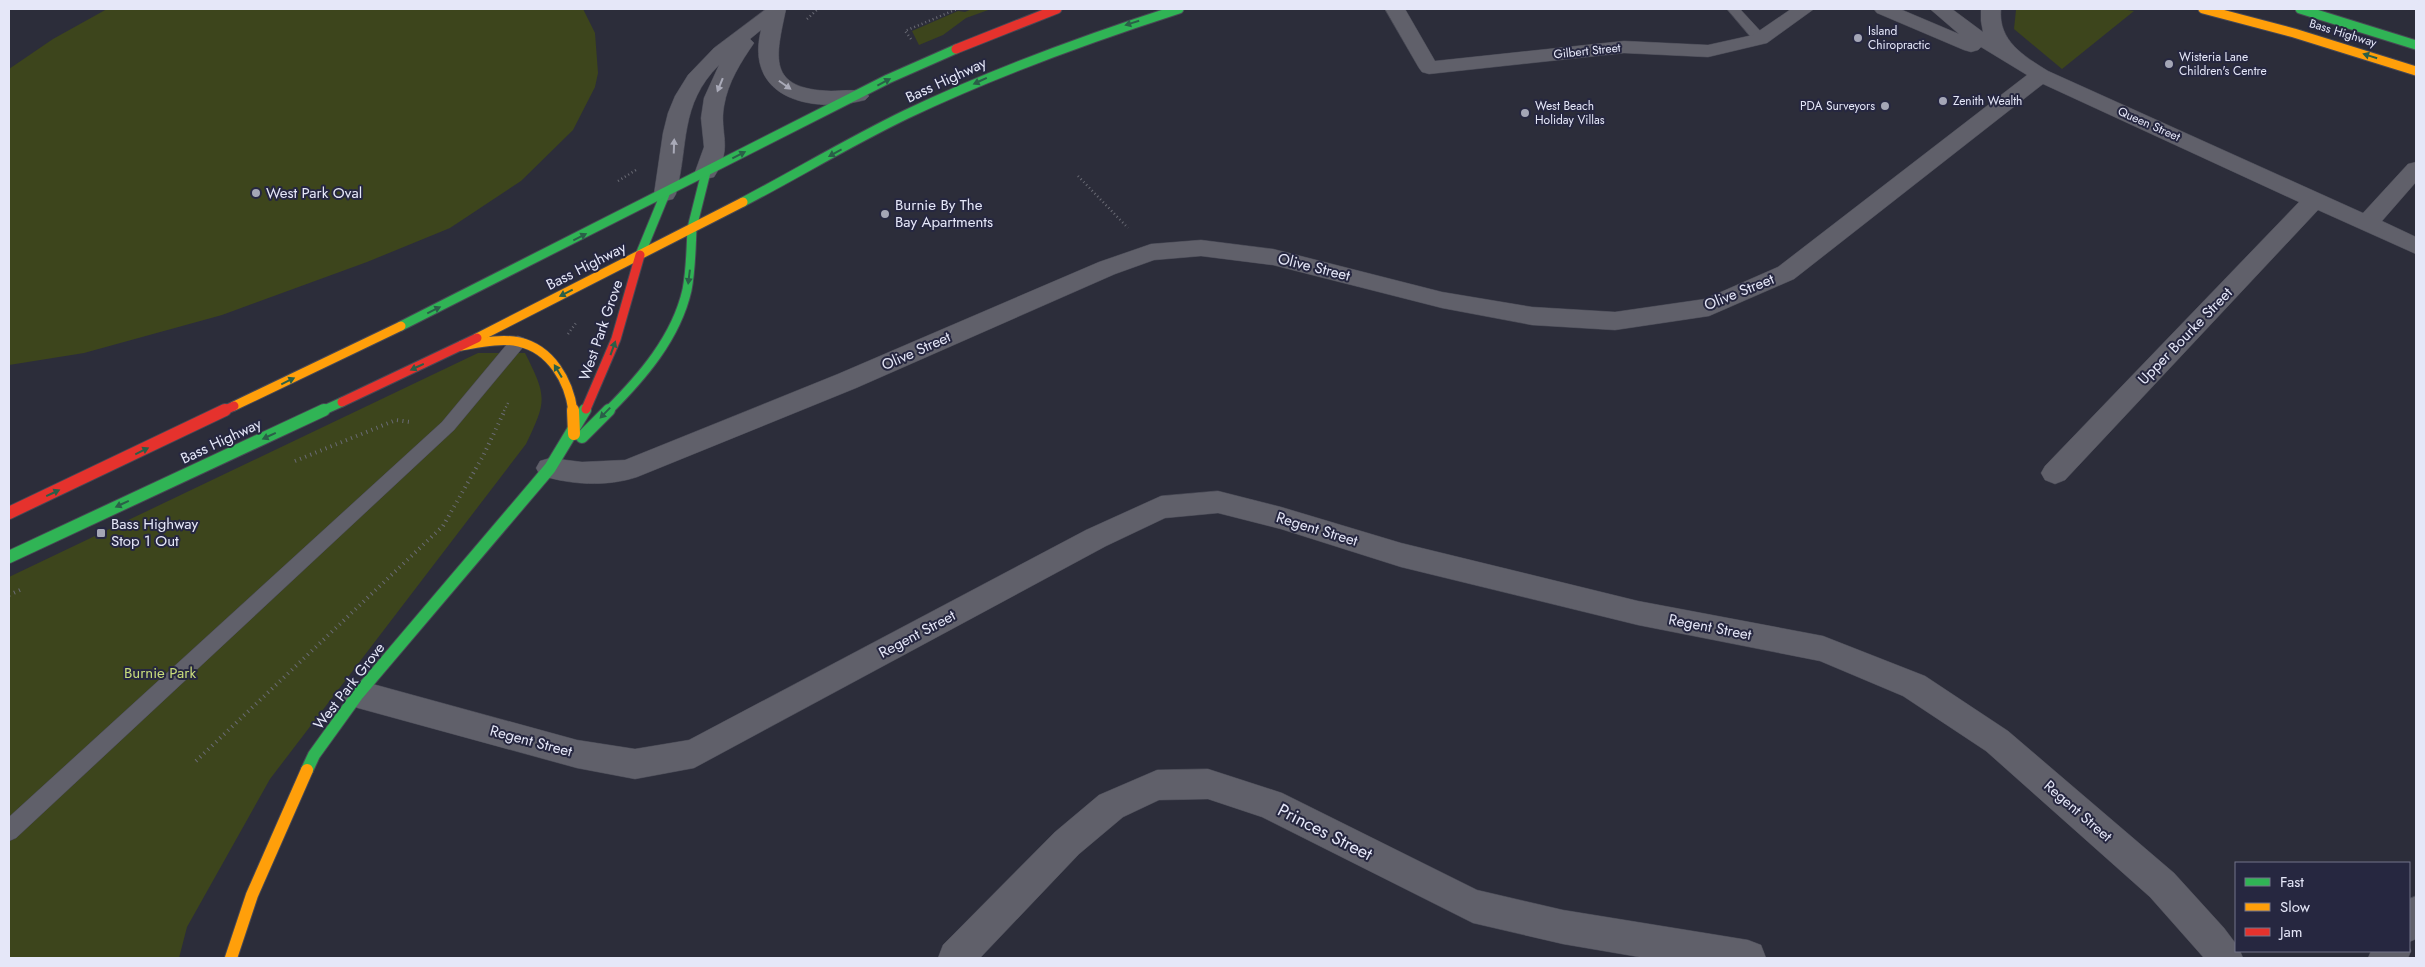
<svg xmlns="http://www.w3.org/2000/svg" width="2425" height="967" font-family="Jost,sans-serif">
  <rect width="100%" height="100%" fill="#2c2d3a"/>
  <!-- green -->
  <g fill="#3d451c">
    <path d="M 107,9 L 583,9 L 595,33 L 598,73 L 595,87 L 573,130 L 521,181 L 450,228 L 367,262 L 222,315 L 84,353 L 9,365 L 9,69 L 53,39 Z"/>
    <path d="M 972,9 L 991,9 L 966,18 L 943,35 L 919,45 L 912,31 L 958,11 L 965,12 Z"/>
    <path d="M 2019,9 L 2121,9 L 2134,11 L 2062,69 L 2014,29 L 2016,10 Z"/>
    <path d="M 478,353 L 525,353 C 547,397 547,400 526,444 L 270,779 L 187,927 L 179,958 L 9,958 L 9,577 Z"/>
  </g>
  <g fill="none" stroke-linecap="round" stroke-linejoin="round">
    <!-- lane casing -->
    <g stroke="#474854" stroke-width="1">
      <g id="lane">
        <path d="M 1727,9 L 1740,9 L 1765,36 L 1766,39 L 1765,42 L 1755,42 Z"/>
        <path d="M 518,336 L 524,338 L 526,342 L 524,346 L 454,430 L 16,838 L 9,841 L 9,817 L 442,422 L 512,338 Z"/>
      </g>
    </g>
    <!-- street casing -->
    <g stroke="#474854" stroke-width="1">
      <g id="street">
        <path d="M 766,9 L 786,9 C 776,57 766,89 831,91 C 843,91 854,89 865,92 L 869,96 L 865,100 C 813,114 744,99 761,30 L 750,39 L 754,43 C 741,62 728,82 724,106 C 719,134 734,147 714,177 L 706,179 L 698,177 L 695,172 L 704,147 L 701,118 L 704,98 L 719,65 C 679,105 689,145 676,194 L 673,199 L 665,201 L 657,199 L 654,194 L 663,133 L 668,113 L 675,96 L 688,75 L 714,48 Z"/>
        <path d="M 1385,9 L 1405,9 L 1435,61 L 1624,41 L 1708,45 L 1753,35 L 1791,9 L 1814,9 L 1767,43 L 1708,57 L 1624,53 L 1429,74 L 1422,72 L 1419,68 Z"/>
        <path d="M 1874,9 L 1900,9 L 1959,34 L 1930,9 L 1952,9 L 1983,32 L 1981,21 L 1981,9 L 2001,9 C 1998,41 2024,56 2048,71 L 2363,213 L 2408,164 L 2416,162 L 2416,182 L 2382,221 L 2416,237 L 2416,254 L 2318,210 L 2065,480 L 2055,484 L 2045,480 L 2041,473 L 2045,466 L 2299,202 L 2043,84 L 1794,279 L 1709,316 L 1615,330 L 1532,325 L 1442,308 L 1273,265 L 1201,256 L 1154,260 L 1115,274 L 856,388 L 637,477 C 607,487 570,485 540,475 L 536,468 L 540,461 L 550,458 L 582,462 L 625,460 L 838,374 L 1099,262 L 1151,244 L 1201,240 L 1273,249 L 1442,292 L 1532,307 L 1615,312 L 1705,299 L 1778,267 L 2027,75 L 1981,47 L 1978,50 L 1971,52 L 1964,50 L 1877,13 Z"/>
        <path d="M 1218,491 L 1281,507 L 1401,543 L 1638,601 L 1823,636 L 1925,676 L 2008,731 L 2174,873 L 2224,928 L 2236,944 L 2236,951 L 2240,951 L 2243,958 L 2204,958 L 2150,897 L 1986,751 L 1903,696 L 1820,661 L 1638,625 L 1401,567 L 1281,529 L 1218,513 L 1165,518 L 1106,546 L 694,768 L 635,779 L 577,768 L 358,708 L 347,704 L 342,694 L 347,684 L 358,680 L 577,740 L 635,749 L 689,740 L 1086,530 L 1161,496 Z"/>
        <path d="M 1208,769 L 1282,793 L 1477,890 L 1563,910 L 1748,940 L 1761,945 L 1766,958 L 1645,958 L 1563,944 L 1473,923 L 1262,817 L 1208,799 L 1159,800 L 1123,817 L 1079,854 L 980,958 L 938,958 L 943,945 L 1055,832 L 1099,795 L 1157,770 Z"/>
        <path d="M 2416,896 L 2416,939 L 2409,942 L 2409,899 Z"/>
        <path d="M 2409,946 L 2411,951 L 2408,958 L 2368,958 L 2371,951 L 2409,951 Z"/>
      </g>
    </g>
    <!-- fast-far1 casing -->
    <g stroke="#474854" stroke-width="11">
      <g id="fast-far1">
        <path d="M 2300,9 L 2416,45"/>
        <path d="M 743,202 C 798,173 851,141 907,114 C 995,72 1086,39 1179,9"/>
        <path d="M 692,228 L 706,172"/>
        <path d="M 640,255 L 665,194"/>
        <path d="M 401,326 L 888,79 L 956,49"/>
        <path d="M 322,411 L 342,402"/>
        <path d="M 584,411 L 586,409"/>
        <path d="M 608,411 C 642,377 676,338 687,290 C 691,269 691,249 692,228"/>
      </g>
    </g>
    <!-- fast casing -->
    <g stroke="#474854" stroke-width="14">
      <g id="fast">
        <path d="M 582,437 L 609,410"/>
        <path d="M 9,557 L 324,410"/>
        <path d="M 307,770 L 314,755 L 358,694 L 550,468 L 585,410"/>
      </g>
    </g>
    <!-- slow-far1 casing -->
    <g stroke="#474854" stroke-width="11">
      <g id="slow-far1">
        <path d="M 2203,9 L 2294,33 L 2416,71"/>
        <path d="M 477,338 L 743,202"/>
        <path d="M 461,346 C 479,343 501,338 519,342 C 551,349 569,381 573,411"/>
        <path d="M 234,406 L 401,326"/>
      </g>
    </g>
    <!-- slow casing -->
    <g stroke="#474854" stroke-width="14">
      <g id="slow">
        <path d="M 573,410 L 574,434"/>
        <path d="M 231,958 L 252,895 L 307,770"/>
      </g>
    </g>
    <!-- jam-far1 casing -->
    <g stroke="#474854" stroke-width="11">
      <g id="jam-far1">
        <path d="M 956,49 L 1057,9"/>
        <path d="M 342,402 L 477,338"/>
        <path d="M 586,409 L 616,339 L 640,255"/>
        <path d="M 223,411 L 234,406"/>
      </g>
    </g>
    <!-- jam casing -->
    <g stroke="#474854" stroke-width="14">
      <path id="jam" d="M 9,513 L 225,410"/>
    </g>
    <!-- path-far1 -->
    <g stroke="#6a6b75" stroke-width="2.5" stroke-dasharray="1 3" stroke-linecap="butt">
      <path d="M 807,19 L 818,9"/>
      <path d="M 911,39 L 905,31 L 957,9"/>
      <path d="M 1078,176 L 1128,228"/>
      <path d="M 618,181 L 636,170"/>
      <path d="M 568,334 L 576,323"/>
      <path d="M 504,411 L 509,401"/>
    </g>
    <!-- path -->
    <g stroke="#6a6b75" stroke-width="4" stroke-dasharray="1 4.5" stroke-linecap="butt">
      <path d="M 295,461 L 396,420 L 410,422"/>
      <path d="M 9,595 L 20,590"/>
      <path d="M 196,761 L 443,526 L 483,456 L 505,410"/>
    </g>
    <!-- lane -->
    <use href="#lane" fill="#60606a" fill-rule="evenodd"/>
    <!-- street -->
    <use href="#street" fill="#60606a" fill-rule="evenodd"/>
    <!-- fast-far1 -->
    <use href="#fast-far1" stroke="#30b455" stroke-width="9"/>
    <!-- fast -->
    <use href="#fast" stroke="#30b455" stroke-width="12"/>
    <!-- slow-far1 -->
    <use href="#slow-far1" stroke="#ff9f0a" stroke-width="9"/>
    <!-- slow -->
    <use href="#slow" stroke="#ff9f0a" stroke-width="12"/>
    <!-- jam-far1 -->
    <use href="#jam-far1" stroke="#e5322d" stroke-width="9"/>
    <!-- jam -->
    <use href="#jam" stroke="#e5322d" stroke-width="12"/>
  </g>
  <!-- one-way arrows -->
  <defs><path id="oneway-solid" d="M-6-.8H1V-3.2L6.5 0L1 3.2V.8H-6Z" transform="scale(1.25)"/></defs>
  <g fill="#2a5f48">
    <use href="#oneway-solid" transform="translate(1132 23) rotate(163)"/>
    <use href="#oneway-solid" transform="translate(2370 56) rotate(-163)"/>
    <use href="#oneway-solid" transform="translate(980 81) rotate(155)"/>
    <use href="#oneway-solid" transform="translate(884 82) rotate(-28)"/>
    <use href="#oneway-solid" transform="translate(835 153) rotate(151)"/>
    <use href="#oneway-solid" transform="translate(739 155) rotate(-27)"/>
    <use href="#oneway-solid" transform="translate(580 237) rotate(-27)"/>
    <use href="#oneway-solid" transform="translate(689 277) rotate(97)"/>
    <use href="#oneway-solid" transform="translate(566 293) rotate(153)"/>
    <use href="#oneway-solid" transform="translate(434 310) rotate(-26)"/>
    <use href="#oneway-solid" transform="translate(613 348) rotate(-70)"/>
    <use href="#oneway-solid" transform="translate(417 367) rotate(155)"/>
    <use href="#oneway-solid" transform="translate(558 371) rotate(-121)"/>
    <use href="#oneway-solid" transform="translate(288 381) rotate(-26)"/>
    <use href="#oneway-solid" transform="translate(605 413) rotate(134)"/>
    <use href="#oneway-solid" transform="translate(269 436) rotate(155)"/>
    <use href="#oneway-solid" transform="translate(142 451) rotate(-26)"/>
    <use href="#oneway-solid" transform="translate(53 493) rotate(-25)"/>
    <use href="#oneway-solid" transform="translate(122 504) rotate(155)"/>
  </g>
  <g fill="#a9aab8">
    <use href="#oneway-solid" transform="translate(720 85) rotate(112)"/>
    <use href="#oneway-solid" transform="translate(785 85) rotate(35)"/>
    <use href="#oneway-solid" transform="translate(674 146) rotate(-88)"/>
  </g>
  <!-- markers -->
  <g fill="#a4a6b6" stroke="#262740" stroke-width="2">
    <circle cx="1858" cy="38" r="5"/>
    <circle cx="2169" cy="64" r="5"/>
    <circle cx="1943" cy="101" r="5"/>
    <circle cx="1885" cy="106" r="5"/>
    <circle cx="1525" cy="113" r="5"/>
    <circle cx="256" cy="193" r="5"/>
    <circle cx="885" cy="214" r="5"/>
    <rect x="96" y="528" width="10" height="10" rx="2.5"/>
  </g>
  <g text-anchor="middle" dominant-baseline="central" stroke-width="4" stroke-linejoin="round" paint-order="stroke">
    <!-- far-poi labels -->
    <g font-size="12" fill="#e5e7f8" stroke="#262740" text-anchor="start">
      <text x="1868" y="31">Island<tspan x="1868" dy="14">Chiropractic</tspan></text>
      <text x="2179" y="57">Wisteria Lane<tspan x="2179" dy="14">Children's Centre</tspan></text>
      <text x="1953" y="101">Zenith Wealth</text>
      <text x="1535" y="106">West Beach<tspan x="1535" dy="14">Holiday Villas</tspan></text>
      <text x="1875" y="106" text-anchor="end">PDA Surveyors</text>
    </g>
    <!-- far-street labels -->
    <g font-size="12" fill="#e5e7f8" stroke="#262740">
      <text transform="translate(2343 33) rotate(17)">Bass Highway</text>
      <text transform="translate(1587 51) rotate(-6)">Gilbert Street</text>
      <text transform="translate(2149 124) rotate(24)">Queen Street</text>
    </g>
    <!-- street labels -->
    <g font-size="15" fill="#e5e7f8" stroke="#262740">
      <text transform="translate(946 80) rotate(-25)">Bass Highway</text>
      <text transform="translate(586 266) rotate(-27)">Bass Highway</text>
      <text transform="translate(1314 267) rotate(14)">Olive Street</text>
      <text transform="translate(1739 292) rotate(-22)">Olive Street</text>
      <text transform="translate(601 330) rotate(-71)">West Park Grove</text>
      <text transform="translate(2185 336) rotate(-46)">Upper Bourke Street</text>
      <text transform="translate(916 351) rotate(-24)">Olive Street</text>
      <text transform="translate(221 441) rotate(-25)">Bass Highway</text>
      <text transform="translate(1317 529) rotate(17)">Regent Street</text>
      <text transform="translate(1710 627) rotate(11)">Regent Street</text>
      <text transform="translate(917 634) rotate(-28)">Regent Street</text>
      <text transform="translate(349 686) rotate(-52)">West Park Grove</text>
      <text transform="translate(531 741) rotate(15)">Regent Street</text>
      <text transform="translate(2078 811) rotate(41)">Regent Street</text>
    </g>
    <!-- poi labels -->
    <g font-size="15" fill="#e5e7f8" stroke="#262740" text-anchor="start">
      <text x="266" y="193">West Park Oval</text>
      <text x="895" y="205">Burnie By The<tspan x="895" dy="17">Bay Apartments</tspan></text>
      <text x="111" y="524">Bass Highway<tspan x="111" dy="17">Stop 1 Out</tspan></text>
    </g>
    <!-- park labels -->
    <g font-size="15" fill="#c8dc7b" stroke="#262740">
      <text x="160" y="673">Burnie Park</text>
    </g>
    <!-- near-street labels -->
    <g font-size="18" fill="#e5e7f8" stroke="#262740">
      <text transform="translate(1325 832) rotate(27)">Princes Street</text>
    </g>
  </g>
  <!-- border -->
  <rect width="2425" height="967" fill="none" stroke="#e5e7f8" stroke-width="20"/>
  <!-- legend -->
  <rect x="2235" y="862" width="175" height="90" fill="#262740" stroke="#72748a"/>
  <rect x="2245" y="878" width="25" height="8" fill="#30b455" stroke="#72748a"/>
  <text x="2280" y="887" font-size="15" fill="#e5e7f8">Fast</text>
  <rect x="2245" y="903" width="25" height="8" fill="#ff9f0a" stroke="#72748a"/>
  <text x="2280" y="912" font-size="15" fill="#e5e7f8">Slow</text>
  <rect x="2245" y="928" width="25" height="8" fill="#e5322d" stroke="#72748a"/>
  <text x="2280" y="937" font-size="15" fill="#e5e7f8">Jam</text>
</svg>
